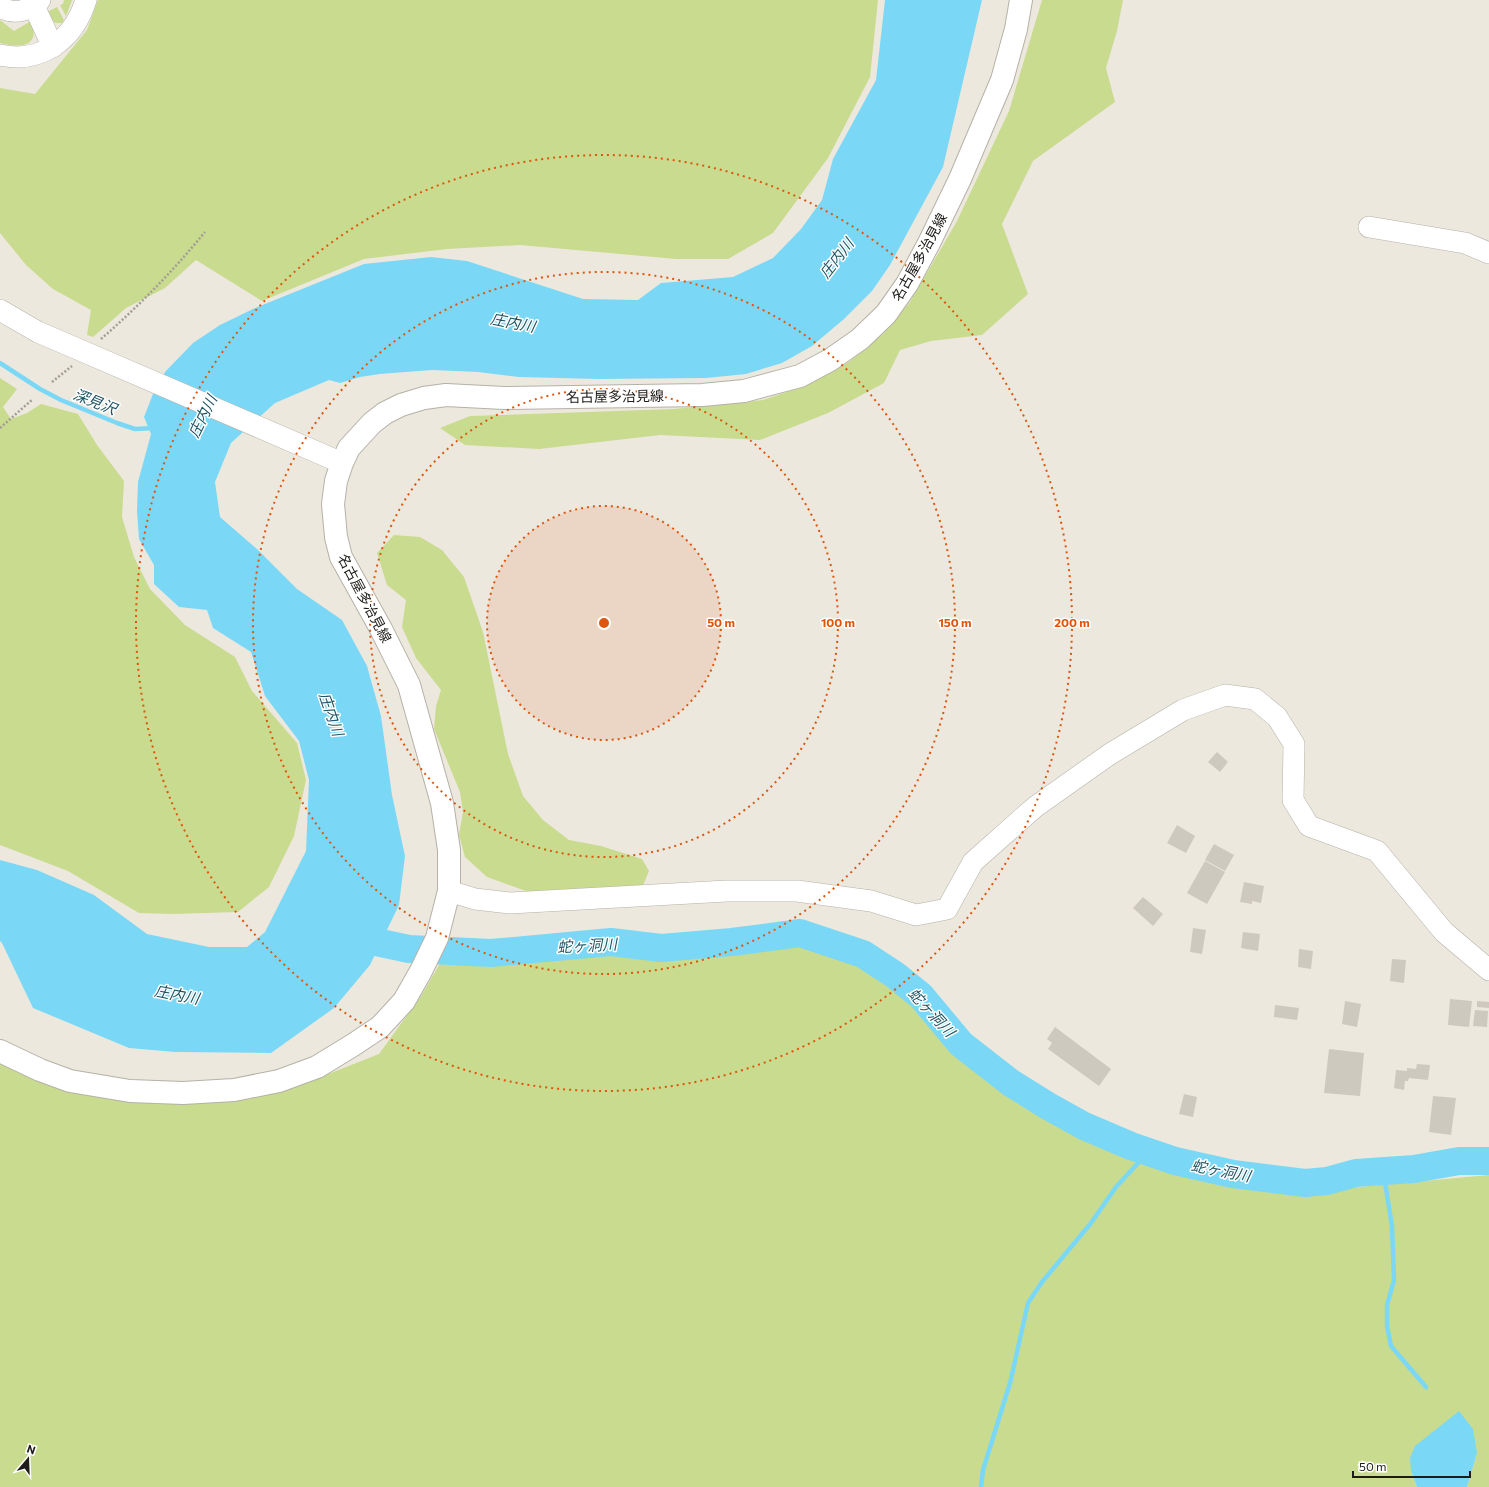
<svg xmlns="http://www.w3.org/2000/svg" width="1489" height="1487" font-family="Commissioner,'Noto Sans JP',sans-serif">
  <rect width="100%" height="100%" fill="#ede8de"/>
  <!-- green -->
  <g fill="#c9db8e">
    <path d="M 64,0 L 72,0 L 66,16 L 60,5 L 63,4 Z"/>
    <path d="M 98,0 L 878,0 L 870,77 L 828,158 L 773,233 L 728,259 L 676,259 L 520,245 L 447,249 L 364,259 L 262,301 L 196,260 L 165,288 L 126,308 L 93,337 L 87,335 L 91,310 L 53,289 L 26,265 L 0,233 L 0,88 L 35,94 L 87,30 Z"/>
    <path d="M 1042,0 L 1123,0 L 1117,31 L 1106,68 L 1115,102 L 1033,161 L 1002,224 L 1028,294 L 982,335 L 931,341 L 900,350 L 884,383 L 828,413 L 760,440 L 660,435 L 539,449 L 465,445 L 440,428 L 470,416 L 674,409 L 763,400 L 807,385 L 849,362 L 883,334 L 910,302 L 957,221 L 1009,111 Z"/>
    <path d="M 57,7 L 64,20 L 62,23 L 55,23 L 47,12 Z"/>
    <path d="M 0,20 L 14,31 L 31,21 C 42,48 18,48 0,43 Z"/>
    <path d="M 0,378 L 17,389 L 3,407 L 11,419 L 27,413 L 41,404 L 78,414 L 97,445 L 124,481 L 122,517 L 134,557 L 150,589 L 185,625 L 235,657 L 252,691 L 297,743 L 306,780 L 294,836 L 269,887 L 238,912 L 174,914 L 139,913 L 68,871 L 0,845 Z"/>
    <path d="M 394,535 L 420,537 L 442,550 L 464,577 L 483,632 L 508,754 L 523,796 L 543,820 L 569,840 L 601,846 L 642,859 L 649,871 L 642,888 L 537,895 L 487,877 L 465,857 L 459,835 L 463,812 L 460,792 L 434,729 L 436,706 L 441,690 L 416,658 L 402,627 L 406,600 L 387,585 L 377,553 Z"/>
    <path d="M 794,941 L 843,957 L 895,984 L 966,1063 L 1070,1126 L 1175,1172 L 1295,1193 L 1489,1175 L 1489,1487 L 1467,1487 L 1477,1453 L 1411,1471 L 1417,1487 L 0,1487 L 0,1062 L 49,1086 L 126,1102 L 225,1102 L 303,1084 L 379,1054 L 421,996 L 442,960 L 524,959 L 597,953 L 685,957 L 756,944 Z"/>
  </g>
  <!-- water -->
  <g fill="#7ad8f6">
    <path d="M 885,0 L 982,0 L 943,167 L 890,265 L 872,291 L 844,319 L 812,346 L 782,363 L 746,374 L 706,378 L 598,379 L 519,377 L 478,372 L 432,370 L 380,374 L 360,377 L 340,383 L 329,380 L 275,403 L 231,443 L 215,482 L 220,517 L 257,549 L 297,589 L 342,620 L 367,666 L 381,716 L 392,795 L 405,856 L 399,905 L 370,965 L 334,1008 L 271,1053 L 175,1052 L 129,1048 L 33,1008 L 2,943 L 0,941 L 0,860 L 37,870 L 94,895 L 147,934 L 209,947 L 247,947 L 265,932 L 306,851 L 309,780 L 299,741 L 265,696 L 251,652 L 213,628 L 207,610 L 179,607 L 154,584 L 154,565 L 139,539 L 137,511 L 138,482 L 151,434 L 144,417 L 153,394 L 165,372 L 193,343 L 220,325 L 255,308 L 364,264 L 431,257 L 467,261 L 583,299 L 638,300 L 661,283 L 733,277 L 773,258 L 801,229 L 822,200 L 833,159 L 876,80 Z"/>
    <path d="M 1459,1411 L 1473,1429 L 1477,1453 L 1467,1487 L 1417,1487 L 1411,1471 L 1410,1458 L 1415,1446 Z"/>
  </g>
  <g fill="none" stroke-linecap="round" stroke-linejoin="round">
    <!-- stream -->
    <g stroke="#7ad8f6" stroke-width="4.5">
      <path d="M 0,363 L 40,389 L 61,400 L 117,423 L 135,429 L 154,428"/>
      <path d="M 1383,1170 L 1392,1226 L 1394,1280 L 1387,1305 L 1387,1326 L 1391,1346 L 1426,1387"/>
      <path d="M 981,1487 L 983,1470 L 1010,1383 L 1028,1303 L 1042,1282 L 1091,1223 L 1116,1187 L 1139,1162 L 1144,1150"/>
    </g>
    <!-- river -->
    <path stroke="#7ad8f6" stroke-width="28" d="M 343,935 L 409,949 L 491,953 L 611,942 L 661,948 L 732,942 L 800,933 L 863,954 L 895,975 L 921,996 L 961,1044 L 1011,1083 L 1048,1106 L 1084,1126 L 1131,1146 L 1175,1161 L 1233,1174 L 1305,1183 L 1327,1181 L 1356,1173 L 1414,1169 L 1459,1161 L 1489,1161"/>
  </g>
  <!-- building -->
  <g fill="#cec9bf">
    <path d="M 1217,752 L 1228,762 L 1220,772 L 1208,762 Z"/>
    <path d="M 1177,825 L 1195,836 L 1186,853 L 1167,843 Z"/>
    <path d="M 1214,844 L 1234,855 L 1225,871 L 1205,860 Z"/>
    <path d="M 1205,861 L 1225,872 L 1207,904 L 1187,893 Z"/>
    <path d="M 1244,882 L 1264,886 L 1261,903 L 1252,901 L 1252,904 L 1240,902 Z"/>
    <path d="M 1143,897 L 1163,914 L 1153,926 L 1133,908 Z"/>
    <path d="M 1193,928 L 1206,930 L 1202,954 L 1190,952 Z"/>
    <path d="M 1243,932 L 1260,934 L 1258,951 L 1241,948 Z"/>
    <path d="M 1299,949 L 1313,951 L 1311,969 L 1298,967 Z"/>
    <path d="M 1392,959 L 1406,960 L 1404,983 L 1390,981 Z"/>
    <path d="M 1450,999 L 1472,1001 L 1469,1027 L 1448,1025 Z"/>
    <path d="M 1345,1001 L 1361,1004 L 1357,1027 L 1342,1024 Z"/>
    <path d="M 1477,1001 L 1489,1002 L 1489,1008 L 1477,1007 Z"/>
    <path d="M 1275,1005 L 1299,1008 L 1297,1020 L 1274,1017 Z"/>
    <path d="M 1475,1010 L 1488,1011 L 1487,1027 L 1473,1026 Z"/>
    <path d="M 1055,1027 L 1111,1069 L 1099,1086 L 1048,1049 L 1052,1043 L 1047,1039 Z"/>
    <path d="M 1329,1049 L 1364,1053 L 1360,1096 L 1324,1093 Z"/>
    <path d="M 1417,1064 L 1430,1065 L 1428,1080 L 1409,1078 L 1408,1081 L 1405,1081 L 1404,1090 L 1394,1088 L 1396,1070 L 1407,1071 L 1407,1068 L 1416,1069 Z"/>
    <path d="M 1184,1094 L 1197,1097 L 1193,1117 L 1179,1114 Z"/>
    <path d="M 1433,1096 L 1456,1098 L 1451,1135 L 1429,1132 Z"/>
  </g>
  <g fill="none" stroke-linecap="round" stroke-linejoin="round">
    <!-- minor casing -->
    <g stroke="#b5b1a7" stroke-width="22">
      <g id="minor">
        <path d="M 34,6 L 53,47"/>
        <path d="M 0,7 C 14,15 29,11 40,0"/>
        <path d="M 0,55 C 42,64 74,39 86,0"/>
        <path d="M 1369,227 L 1465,243 L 1489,253"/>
        <path d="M 0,310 L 38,332 L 66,344 L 342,463"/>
        <path d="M 449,891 L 475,899 L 510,903 L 727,891 L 797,891 L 871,901 L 916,915 L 947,909 L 973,862 L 1035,807 L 1110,754 L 1183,710 L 1225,695 L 1255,699 L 1277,717 L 1294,744 L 1293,800 L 1309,826 L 1377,851 L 1444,932 L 1489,970"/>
      </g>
    </g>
    <!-- major casing -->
    <g stroke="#b5b1a7" stroke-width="24">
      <path id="major" d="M 0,1051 L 40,1070 L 70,1081 L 130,1091 L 183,1093 L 234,1090 L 279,1081 L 317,1067 L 353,1045 L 380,1027 L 404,1001 L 421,971 L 437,938 L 449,891 L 449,850 L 442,803 L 409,685 L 381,629 L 341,557 L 336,537 L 333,504 L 336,481 L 342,463 L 349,448 L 372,423 L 385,413 L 401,405 L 424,398 L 446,395 L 504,398 L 702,395 L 744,391 L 800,376 L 830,360 L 860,339 L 886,314 L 907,284 L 929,243 L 960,179 L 1002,80 L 1016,29 L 1021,0"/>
    </g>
    <!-- path -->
    <g stroke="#a29e96" stroke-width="2.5" stroke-dasharray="2 2" stroke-linecap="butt">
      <path d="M 101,339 C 139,306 173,271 205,232"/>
      <path d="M 52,382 L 72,366"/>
      <path d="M 0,428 L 33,399"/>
    </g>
    <!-- minor -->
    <use href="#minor" stroke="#fff" stroke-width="21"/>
    <!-- major -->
    <use href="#major" stroke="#fff" stroke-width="22"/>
  </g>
  <!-- distance rings -->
  <circle cx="604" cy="623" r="117" fill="#de560d" fill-opacity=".12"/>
  <g fill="none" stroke="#de560d" stroke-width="2" stroke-dasharray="2 4">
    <circle cx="604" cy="623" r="117"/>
    <circle cx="604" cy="623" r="234"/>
    <circle cx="604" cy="623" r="351"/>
    <circle cx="604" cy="623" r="468"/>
  </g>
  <g text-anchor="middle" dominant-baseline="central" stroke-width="3" stroke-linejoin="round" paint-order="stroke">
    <!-- street labels -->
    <g font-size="14" fill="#1e1c18" stroke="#fff">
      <text transform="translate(919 257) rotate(-61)">名古屋多治見線</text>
      <text transform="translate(615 396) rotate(-1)">名古屋多治見線</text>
      <text transform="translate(365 598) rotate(62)">名古屋多治見線</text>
    </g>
    <!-- water labels -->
    <g font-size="15" font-style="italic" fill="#205565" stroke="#fff">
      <text transform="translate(836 258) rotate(-52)">庄内川</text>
      <text transform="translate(513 322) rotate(11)">庄内川</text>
      <text transform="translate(95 401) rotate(22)">深見沢</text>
      <text transform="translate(202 416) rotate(-64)">庄内川</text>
      <text transform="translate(332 714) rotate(71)">庄内川</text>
      <text transform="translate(587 945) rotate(-3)">蛇ヶ洞川</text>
      <text transform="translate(177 994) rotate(11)">庄内川</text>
      <text transform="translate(932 1012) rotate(47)">蛇ヶ洞川</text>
      <text transform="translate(1221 1170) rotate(11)">蛇ヶ洞川</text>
    </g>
  </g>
  <circle cx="604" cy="623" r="6" fill="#de560d" stroke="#fff" stroke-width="2"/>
  <g font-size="12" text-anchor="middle" font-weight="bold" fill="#de560d" stroke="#fff" stroke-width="3" stroke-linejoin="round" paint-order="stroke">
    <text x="721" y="627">50 m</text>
    <text x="838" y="627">100 m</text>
    <text x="955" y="627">150 m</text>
    <text x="1072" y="627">200 m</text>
  </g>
  <!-- north arrow -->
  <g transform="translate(28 1459) rotate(19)" stroke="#ffffff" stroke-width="3" paint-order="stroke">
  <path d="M0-3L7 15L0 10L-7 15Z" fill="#1e1c18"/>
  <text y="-6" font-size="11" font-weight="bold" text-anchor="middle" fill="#1e1c18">N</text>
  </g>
  <!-- scale -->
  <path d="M1353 1471v6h117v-6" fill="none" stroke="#1e1c18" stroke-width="2"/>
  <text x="1359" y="1471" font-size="12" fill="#1e1c18" stroke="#ffffff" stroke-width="3" paint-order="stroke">50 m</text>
</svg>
